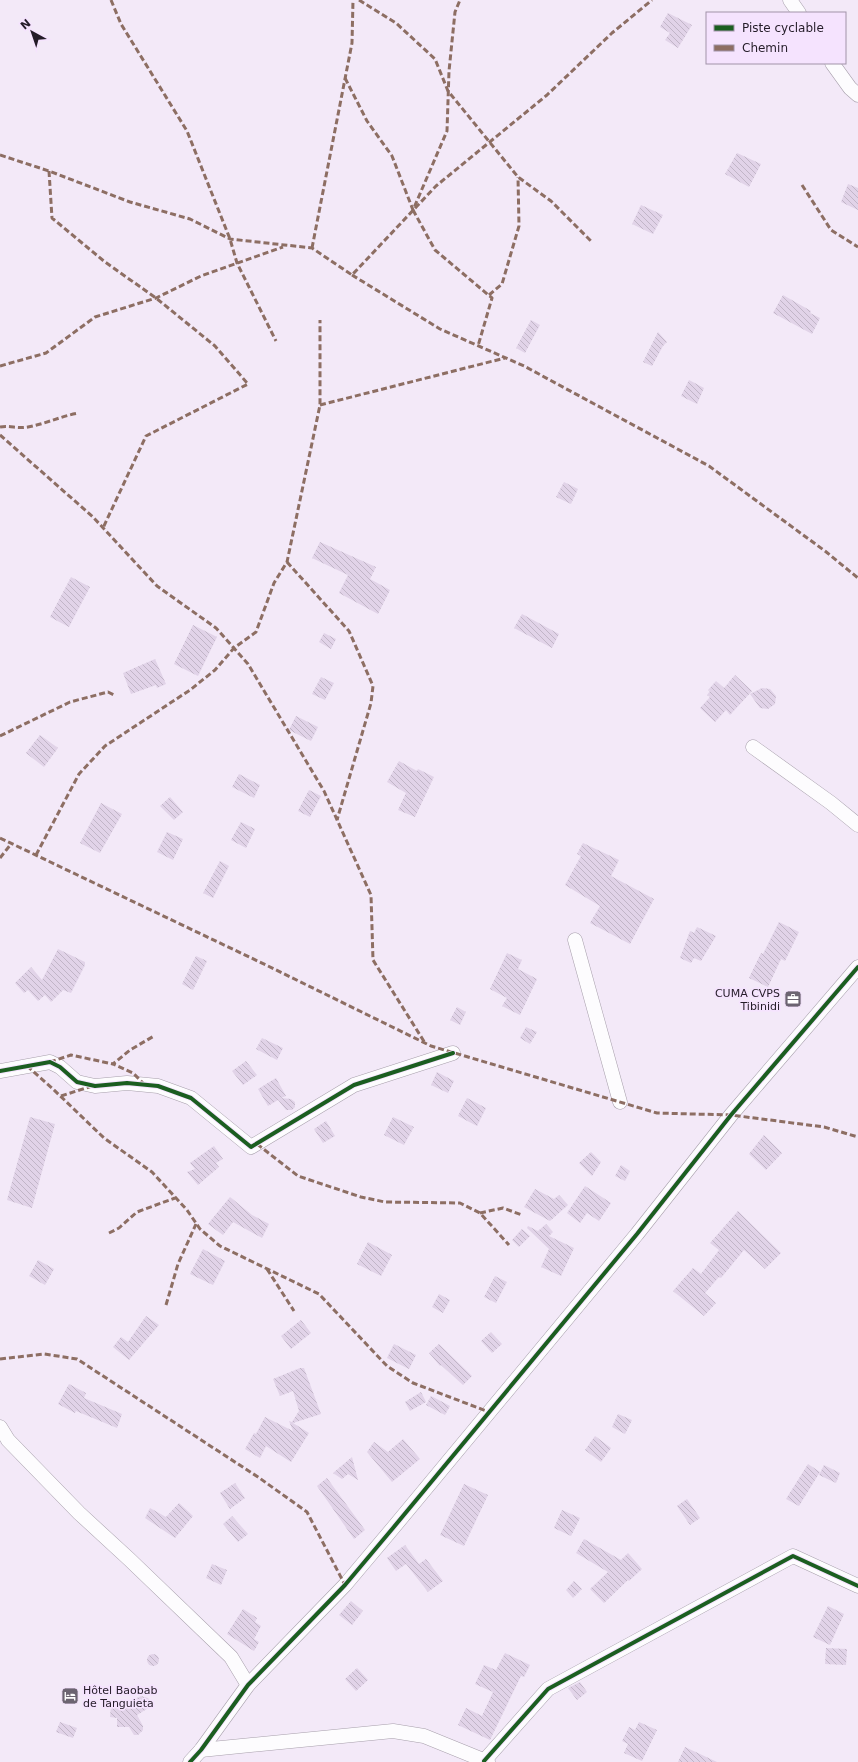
<svg xmlns="http://www.w3.org/2000/svg" width="858" height="1762" font-family="'DejaVu Sans',sans-serif">
  <defs>
    <pattern id="building-back-hatch" width="6" height="6" patternUnits="userSpaceOnUse"><rect width="6" height="6" fill="#e1d3e8"/><path d="M-1 5l2 2M0 0l6 6M5-1l2 2" fill="none" stroke="#c1b5c7"/></pattern>
  </defs>
  <rect width="100%" height="100%" fill="#f3e9f8"/>
  <!-- building -->
  <g fill="url(#building-back-hatch)">
    <path d="M 668,13 L 692,25 L 678,48 L 665,40 L 670,33 L 660,27 Z"/>
    <path d="M 737,153 L 761,164 L 749,187 L 725,174 Z"/>
    <path d="M 848,184 L 858,188 L 858,210 L 841,202 Z"/>
    <path d="M 641,205 L 663,215 L 653,234 L 632,224 Z"/>
    <path d="M 783,295 L 811,311 L 810,313 L 820,318 L 812,334 L 773,313 Z"/>
    <path d="M 531,320 L 540,325 L 525,353 L 516,348 Z"/>
    <path d="M 658,332 L 667,342 L 663,346 L 652,366 L 643,362 Z"/>
    <path d="M 689,380 L 704,388 L 697,404 L 681,396 Z"/>
    <path d="M 564,482 L 578,489 L 571,504 L 556,497 Z"/>
    <path d="M 320,542 L 376,567 L 370,579 L 390,590 L 378,614 L 339,593 L 348,575 L 312,558 Z"/>
    <path d="M 71,577 L 90,587 L 69,627 L 50,617 Z"/>
    <path d="M 522,614 L 559,634 L 552,648 L 514,628 Z"/>
    <path d="M 193,625 L 217,637 L 198,676 L 174,664 Z"/>
    <path d="M 324,633 L 336,639 L 331,649 L 319,642 Z"/>
    <path d="M 155,659 L 166,684 L 157,688 L 156,685 L 131,694 L 123,673 Z"/>
    <path d="M 735,675 L 752,691 L 730,715 L 726,710 L 715,722 L 700,708 L 710,697 L 707,695 L 710,691 L 708,690 L 716,681 L 724,688 Z"/>
    <path d="M 321,677 L 334,683 L 325,700 L 312,694 Z"/>
    <path d="M 762,688 L 770,689 L 776,696 L 775,704 L 768,709 L 760,708 L 750,694 Z"/>
    <path d="M 296,716 L 318,727 L 311,741 L 289,730 Z"/>
    <path d="M 40,735 L 58,748 L 44,767 L 26,753 Z"/>
    <path d="M 399,761 L 417,771 L 418,769 L 434,777 L 415,817 L 398,810 L 406,793 L 387,782 Z"/>
    <path d="M 239,774 L 260,785 L 254,798 L 232,787 Z"/>
    <path d="M 309,790 L 321,796 L 310,817 L 298,811 Z"/>
    <path d="M 170,797 L 183,812 L 174,820 L 160,806 Z"/>
    <path d="M 101,803 L 122,814 L 100,853 L 80,843 Z"/>
    <path d="M 241,822 L 255,829 L 246,848 L 231,840 Z"/>
    <path d="M 167,832 L 183,839 L 173,860 L 157,852 Z"/>
    <path d="M 583,843 L 619,860 L 611,876 L 654,899 L 630,944 L 590,923 L 600,906 L 565,885 L 581,856 L 577,854 Z"/>
    <path d="M 220,861 L 229,866 L 213,898 L 203,893 Z"/>
    <path d="M 779,922 L 799,932 L 785,961 L 781,959 L 768,987 L 749,978 L 761,953 L 763,954 Z"/>
    <path d="M 697,927 L 716,936 L 701,961 L 694,958 L 691,963 L 680,958 L 690,931 L 694,933 Z"/>
    <path d="M 58,949 L 85,962 L 85,965 L 71,993 L 63,990 L 51,1002 L 45,995 L 38,1001 L 28,990 L 24,993 L 15,983 L 31,967 L 42,980 Z"/>
    <path d="M 507,953 L 522,960 L 518,969 L 537,979 L 520,1015 L 502,1006 L 507,998 L 490,989 Z"/>
    <path d="M 196,956 L 207,961 L 193,990 L 182,984 Z"/>
    <path d="M 457,1007 L 466,1012 L 460,1025 L 450,1020 Z"/>
    <path d="M 526,1027 L 537,1032 L 530,1044 L 520,1038 Z"/>
    <path d="M 262,1038 L 283,1048 L 277,1060 L 256,1049 Z"/>
    <path d="M 246,1061 L 257,1075 L 243,1085 L 232,1071 Z"/>
    <path d="M 437,1072 L 454,1081 L 448,1093 L 431,1085 Z"/>
    <path d="M 276,1078 L 286,1096 L 281,1098 L 291,1099 L 295,1102 L 295,1107 L 292,1110 L 286,1110 L 278,1100 L 268,1106 L 258,1089 Z"/>
    <path d="M 467,1098 L 486,1108 L 477,1126 L 458,1116 Z"/>
    <path d="M 30,1117 L 55,1124 L 32,1208 L 7,1200 Z"/>
    <path d="M 393,1117 L 414,1127 L 404,1145 L 384,1135 Z"/>
    <path d="M 326,1121 L 335,1136 L 323,1143 L 314,1129 Z"/>
    <path d="M 764,1135 L 782,1153 L 766,1170 L 749,1154 Z"/>
    <path d="M 214,1146 L 223,1159 L 216,1163 L 219,1167 L 198,1185 L 187,1172 L 195,1169 L 190,1163 Z"/>
    <path d="M 591,1152 L 601,1162 L 592,1176 L 579,1163 Z"/>
    <path d="M 621,1165 L 630,1171 L 625,1181 L 615,1176 Z"/>
    <path d="M 585,1186 L 611,1203 L 599,1221 L 587,1213 L 580,1223 L 567,1213 Z"/>
    <path d="M 535,1189 L 554,1199 L 559,1195 L 568,1205 L 550,1221 L 524,1207 Z"/>
    <path d="M 230,1197 L 252,1215 L 269,1224 L 262,1238 L 233,1222 L 223,1235 L 208,1224 Z"/>
    <path d="M 738,1211 L 781,1253 L 765,1269 L 744,1250 L 721,1278 L 719,1277 L 705,1293 L 716,1303 L 704,1316 L 673,1291 L 693,1268 L 701,1274 L 719,1250 L 710,1243 Z"/>
    <path d="M 546,1224 L 553,1232 L 549,1236 L 574,1248 L 561,1276 L 541,1267 L 549,1249 L 527,1228 L 528,1226 L 538,1231 Z"/>
    <path d="M 522,1229 L 530,1236 L 519,1247 L 512,1240 Z"/>
    <path d="M 368,1242 L 392,1255 L 381,1276 L 357,1264 Z"/>
    <path d="M 203,1249 L 225,1261 L 213,1285 L 190,1274 Z"/>
    <path d="M 38,1260 L 54,1269 L 45,1285 L 29,1276 Z"/>
    <path d="M 495,1276 L 507,1282 L 496,1303 L 484,1297 Z"/>
    <path d="M 439,1294 L 450,1300 L 443,1313 L 432,1307 Z"/>
    <path d="M 146,1316 L 159,1325 L 129,1360 L 113,1347 L 121,1337 L 128,1342 Z"/>
    <path d="M 301,1320 L 311,1333 L 291,1349 L 281,1336 Z"/>
    <path d="M 491,1332 L 502,1344 L 492,1353 L 481,1341 Z"/>
    <path d="M 394,1344 L 416,1355 L 409,1369 L 387,1358 Z"/>
    <path d="M 439,1344 L 472,1376 L 463,1385 L 441,1365 L 440,1366 L 429,1353 Z"/>
    <path d="M 300,1368 L 304,1368 L 321,1414 L 293,1423 L 309,1433 L 291,1462 L 266,1446 L 260,1458 L 245,1449 L 254,1433 L 256,1434 L 265,1417 L 293,1431 L 289,1421 L 292,1422 L 299,1411 L 293,1391 L 280,1396 L 273,1379 Z"/>
    <path d="M 69,1384 L 86,1393 L 84,1398 L 122,1414 L 117,1428 L 76,1411 L 75,1413 L 58,1404 Z"/>
    <path d="M 421,1392 L 426,1402 L 410,1411 L 405,1402 Z"/>
    <path d="M 431,1396 L 450,1406 L 445,1415 L 426,1405 Z"/>
    <path d="M 618,1414 L 632,1420 L 625,1434 L 612,1427 Z"/>
    <path d="M 595,1436 L 611,1448 L 601,1462 L 585,1450 Z"/>
    <path d="M 403,1439 L 420,1459 L 392,1482 L 367,1452 L 374,1442 L 388,1452 Z"/>
    <path d="M 352,1457 L 358,1480 L 348,1474 L 342,1479 L 333,1473 Z"/>
    <path d="M 808,1464 L 820,1472 L 799,1506 L 786,1499 Z"/>
    <path d="M 824,1465 L 840,1473 L 836,1483 L 819,1475 Z"/>
    <path d="M 327,1478 L 365,1530 L 354,1539 L 317,1486 Z"/>
    <path d="M 235,1483 L 245,1498 L 230,1509 L 220,1493 Z"/>
    <path d="M 464,1484 L 488,1495 L 464,1546 L 440,1535 Z"/>
    <path d="M 687,1499 L 700,1518 L 690,1525 L 677,1506 Z"/>
    <path d="M 179,1503 L 193,1516 L 175,1538 L 145,1518 L 150,1508 L 166,1517 Z"/>
    <path d="M 562,1510 L 580,1518 L 571,1536 L 554,1528 Z"/>
    <path d="M 232,1516 L 248,1534 L 238,1542 L 223,1524 Z"/>
    <path d="M 584,1539 L 621,1560 L 628,1553 L 642,1569 L 629,1581 L 628,1580 L 604,1603 L 590,1589 L 608,1572 L 576,1553 Z"/>
    <path d="M 405,1545 L 419,1564 L 426,1559 L 443,1581 L 428,1592 L 406,1564 L 396,1571 L 387,1558 Z"/>
    <path d="M 212,1564 L 227,1570 L 221,1585 L 206,1578 Z"/>
    <path d="M 574,1581 L 582,1589 L 573,1598 L 566,1590 Z"/>
    <path d="M 351,1601 L 363,1611 L 352,1625 L 339,1615 Z"/>
    <path d="M 828,1606 L 844,1614 L 830,1645 L 813,1637 Z"/>
    <path d="M 243,1609 L 257,1618 L 255,1622 L 261,1626 L 254,1639 L 259,1642 L 254,1651 L 227,1634 Z"/>
    <path d="M 826,1648 L 847,1649 L 846,1665 L 825,1664 Z"/>
    <path d="M 505,1653 L 530,1665 L 524,1677 L 521,1676 L 490,1740 L 458,1725 L 466,1708 L 482,1716 L 493,1692 L 475,1684 L 484,1665 L 496,1670 Z"/>
    <circle cx="153" cy="1660" r="6"/>
    <path d="M 357,1668 L 368,1680 L 356,1691 L 345,1679 Z"/>
    <path d="M 580,1682 L 587,1692 L 577,1700 L 568,1688 Z"/>
    <path d="M 141,1696 L 148,1698 L 150,1701 L 149,1707 L 150,1707 L 137,1715 L 143,1726 L 143,1730 L 138,1735 L 134,1735 L 129,1727 L 117,1727 L 117,1718 L 110,1717 L 111,1705 L 133,1706 L 137,1698 Z"/>
    <path d="M 60,1722 L 77,1728 L 73,1738 L 56,1732 Z"/>
    <path d="M 639,1722 L 657,1730 L 642,1761 L 624,1753 L 628,1744 L 622,1741 L 629,1727 L 635,1730 Z"/>
    <path d="M 685,1747 L 717,1762 L 678,1762 Z"/>
  </g>
  <g fill="none" stroke-linecap="round" stroke-linejoin="round">
    <!-- minor casing -->
    <g stroke="#a79fab" stroke-width="15">
      <g id="minor">
        <path d="M 790,0 L 799,13"/>
        <path d="M 832,63 L 850,88 L 858,95"/>
        <path d="M 753,747 L 831,803 L 858,825"/>
        <path d="M 575,940 L 620,1102"/>
        <path d="M 0,1071 L 50,1062 L 60,1067 L 77,1082 L 95,1086 L 127,1083 L 158,1086 L 191,1098 L 251,1147 L 354,1085 L 453,1053"/>
        <path d="M 0,1427 L 8,1440 L 79,1513 L 129,1559 L 231,1657 L 248,1685"/>
        <path d="M 201,1750 L 393,1731 L 424,1736 L 488,1762"/>
        <path d="M 484,1761 L 548,1689 L 793,1556 L 858,1586"/>
        <path d="M 190,1762 L 201,1750 L 248,1685 L 345,1585 L 393,1528 L 637,1234 L 731,1115 L 858,967"/>
      </g>
    </g>
    <!-- minor -->
    <use href="#minor" stroke="#fdfcfe" stroke-width="14"/>
    <!-- quiet -->
    <g stroke="#8d6e63" stroke-width="3" stroke-dasharray="6 3" stroke-linecap="butt">
      <path d="M 111,0 L 121,24 L 187,131 L 230,239 L 237,263 L 276,341"/>
      <path d="M 359,0 L 396,23 L 435,59 L 448,91 L 518,177 L 551,201 L 592,242"/>
      <path d="M 345,78 L 367,121 L 392,156 L 413,210 L 447,131 L 449,71 L 455,12 L 460,0"/>
      <path d="M 0,155 L 49,171 L 130,202 L 190,219 L 230,239 L 312,248 L 352,275 L 436,186 L 547,95 L 612,33 L 652,0"/>
      <path d="M 49,171 L 52,218 L 105,262 L 156,298 L 215,346 L 248,384 L 146,436 L 103,528"/>
      <path d="M 802,185 L 831,230 L 858,247"/>
      <path d="M 413,210 L 435,250 L 492,298 L 478,346"/>
      <path d="M 312,248 L 352,43 L 353,0"/>
      <path d="M 352,275 L 440,329 L 524,366 L 709,466 L 825,551 L 858,578"/>
      <path d="M 489,295 L 502,284 L 519,226 L 518,177"/>
      <path d="M 0,366 L 46,353 L 95,317 L 156,298 L 201,276 L 283,247"/>
      <path d="M 320,405 L 505,358"/>
      <path d="M 0,427 C 9,425 18,429 28,427 C 45,424 61,416 79,413"/>
      <path d="M 0,435 L 93,517 L 157,586 L 216,628 L 248,664 L 324,791 L 371,895 L 373,960 L 425,1043"/>
      <path d="M 287,562 L 349,631 L 373,686 L 371,703 L 337,820"/>
      <path d="M 0,736 L 70,702 L 108,692 L 114,695"/>
      <path d="M 0,838 L 266,965 L 431,1046 L 657,1113 L 731,1115 L 824,1127 L 858,1137"/>
      <path d="M 36,855 L 79,774 L 105,746 L 190,690 L 215,670 L 234,648 L 256,632 L 274,583 L 287,562 L 320,405 L 320,320"/>
      <path d="M 0,858 L 11,844"/>
      <path d="M 50,1062 L 71,1055 L 113,1064"/>
      <path d="M 27,1066 L 53,1089 L 104,1138 L 152,1172 L 187,1210 L 200,1229 L 220,1246 L 319,1294 L 387,1366 L 413,1383 L 489,1412"/>
      <path d="M 145,1085 L 133,1073 L 113,1064 L 130,1050 L 154,1036"/>
      <path d="M 61,1096 L 92,1086"/>
      <path d="M 257,1144 L 298,1176 L 361,1197 L 385,1202 L 460,1203 L 480,1213 L 509,1245"/>
      <path d="M 480,1213 L 503,1208 L 522,1215"/>
      <path d="M 109,1233 L 119,1228 L 137,1212 L 175,1198"/>
      <path d="M 267,1269 L 294,1311"/>
      <path d="M 166,1305 L 178,1264 L 196,1224"/>
      <path d="M 0,1359 L 44,1354 L 77,1359 L 258,1477 L 307,1512 L 345,1585"/>
    </g>
    <!-- cycleway casing -->
    <g stroke="#f5e3fe" stroke-width="6">
      <g id="cycleway">
        <path d="M 0,1071 L 50,1062 L 60,1067 L 77,1082 L 95,1086 L 127,1083 L 158,1086 L 191,1098 L 251,1147 L 354,1085 L 453,1053"/>
        <path d="M 484,1761 L 548,1689 L 793,1556 L 858,1586"/>
        <path d="M 190,1762 L 201,1750 L 248,1685 L 345,1585 L 393,1528 L 637,1234 L 731,1115 L 858,967"/>
      </g>
    </g>
    <!-- cycleway -->
    <use href="#cycleway" stroke="#1b5e20" stroke-width="4"/>
  </g>
  <!-- icons -->
  <defs>
    <g id="office-square" transform="scale(0.9)"><rect x="-9" y="-9" width="18" height="18" rx="4" fill="#6c6471" stroke="#f5e3fe"/><path d="M-6-3h4V-5.5h4V-3h4V5H-6ZM-1-4.5V-3h2v-1.5ZM-6 0V1H6V0Z" fill="#fff"/></g>
    <g id="hotel-square" transform="scale(0.9)"><rect x="-9" y="-9" width="18" height="18" rx="4" fill="#6c6471" stroke="#f5e3fe"/><path d="M-6-4.5h1.5V1H6V5H4.5V3h-9V5H-6ZM-4 0a1.8 1.8 0 1 1 3.6 0ZM.5 0V-2.5h3Q6-2.5 6 0Z" fill="#fff"/></g>
  </defs>
  <g fill-rule="evenodd">
    <use href="#office-square" x="793" y="999"/>
    <use href="#hotel-square" x="70" y="1696"/>
  </g>
  <g text-anchor="middle" dominant-baseline="central" stroke-width="3.5" stroke-linejoin="round" paint-order="stroke">
    <!-- poi labels -->
    <g font-size="11" fill="#241c28" stroke="#f5e3fe" text-anchor="end">
      <text x="780" y="993">CUMA CVPS<tspan x="780" dy="13">Tibinidi</tspan></text>
      <text x="83" y="1690" text-anchor="start">Hôtel Baobab<tspan x="83" dy="13">de Tanguieta</tspan></text>
    </g>
  </g>
  <!-- legend -->
  <rect x="706" y="12" width="140" height="52" fill="#f5e3fe" stroke="#a193a8"/>
  <rect x="714" y="25" width="20" height="6" fill="#1b5e20" stroke="#a193a8"/>
  <text x="742" y="32" font-size="12" fill="#241c28">Piste cyclable</text>
  <rect x="714" y="45" width="20" height="6" fill="#8d6e63" stroke="#a193a8"/>
  <text x="742" y="52" font-size="12" fill="#241c28">Chemin</text>
  <!-- north arrow -->
  <g transform="translate(32 32) rotate(320)" stroke="#f5e3fe" stroke-width="3" paint-order="stroke">
  <path d="M0-3L7 15L0 10L-7 15Z" fill="#241c28"/>
  <text y="-6" font-size="11" font-weight="bold" text-anchor="middle" fill="#241c28">N</text>
  </g>
</svg>
